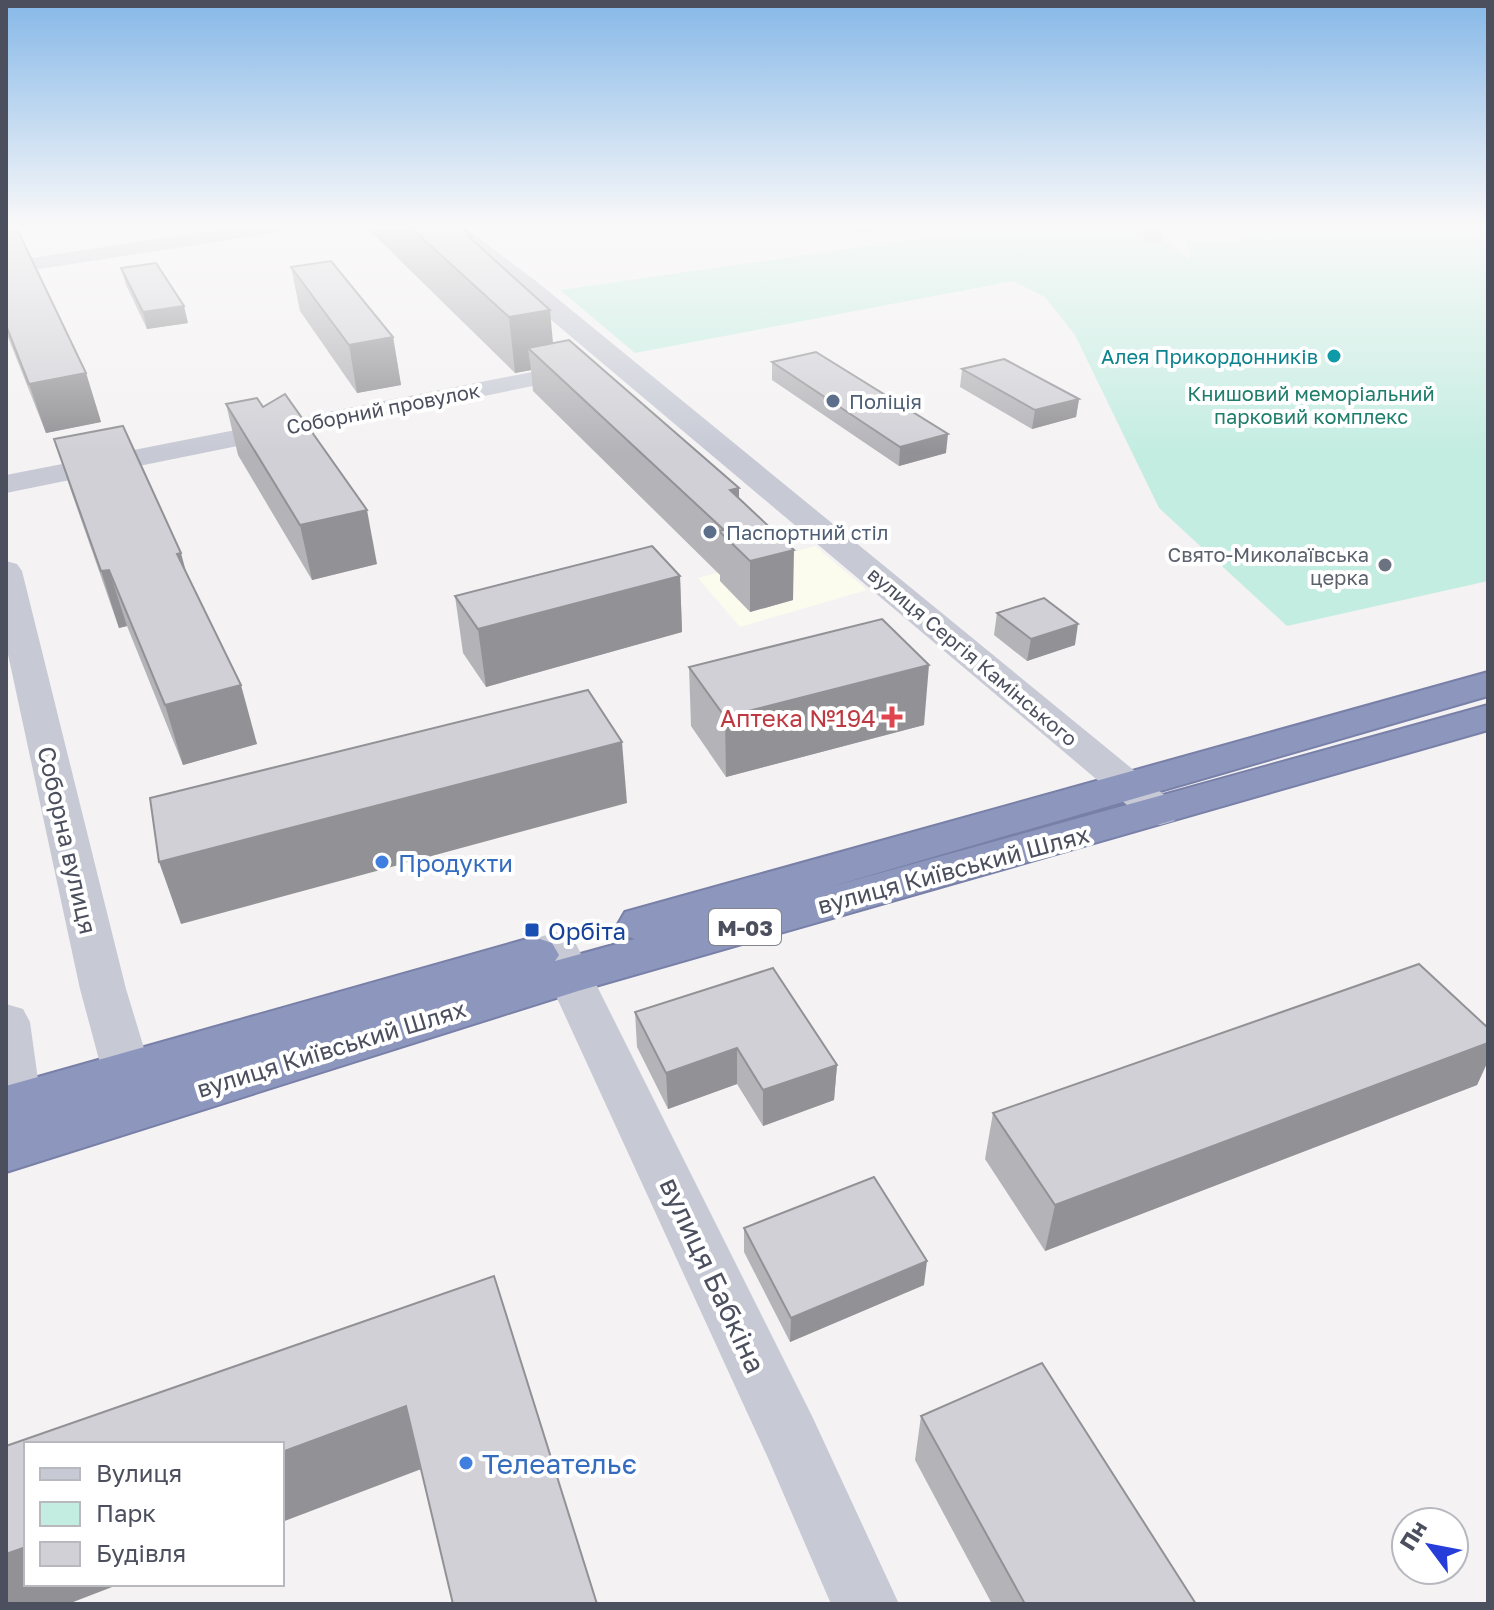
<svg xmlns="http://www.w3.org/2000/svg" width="1494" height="1610" font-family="'Golos Text',sans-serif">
  <rect width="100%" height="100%" fill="#f4f2f2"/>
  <!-- commercial -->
  <path fill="#fbfcee" d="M 815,546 L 867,590 L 740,627 L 698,578 Z"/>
  <!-- green -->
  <path fill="#c4ede1" d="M 999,227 L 1141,227 L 1148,243 L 1170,243 L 1191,260 L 1186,241 L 1239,242 L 1231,227 L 1488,227 L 1488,581 L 1287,626 L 1159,508 L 1075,335 L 1045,297 L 1013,281 L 635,353 L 560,290 Z"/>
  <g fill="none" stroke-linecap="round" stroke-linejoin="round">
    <!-- highway casing -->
    <g stroke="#7880a8" stroke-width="4">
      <path id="highway" d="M 1488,672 L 1488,696 L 826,888 L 1488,705 L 1488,730 L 578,991 L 6,1172 L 6,1086 L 534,937 L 552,943 L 559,955 L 555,961 L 635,939 L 625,936 L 618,924 L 625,912 Z"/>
    </g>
    <!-- minor -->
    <g fill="#c7cad5" fill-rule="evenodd">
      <path d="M 235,227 L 285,227 L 275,233 L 6,274 L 6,262 Z"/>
      <path d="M 441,227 L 464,227 L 536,281 L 1174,803 L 1180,812 L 1174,821 L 1160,825 L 1146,821 Z"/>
      <path d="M 852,227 L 873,227 L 874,229 L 864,235 Z"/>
      <path d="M 1139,227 L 1159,227 L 1163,239 L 1160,243 L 1146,243 Z"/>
      <path d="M 583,362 L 592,364 L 595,369 L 592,374 L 6,493 L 6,475 Z"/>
      <path d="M 6,561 L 17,564 L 22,571 L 126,989 L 161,1104 L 154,1118 L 136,1124 L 118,1118 L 111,1104 L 80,989 L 6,645 Z"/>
      <path d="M 556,932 L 572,937 L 578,948 L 812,1416 L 899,1604 L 831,1604 L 768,1458 L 534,948 L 540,937 Z"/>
      <path d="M 6,1004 L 23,1009 L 30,1022 L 46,1137 L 38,1152 L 20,1158 L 6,1153 Z"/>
    </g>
    <!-- highway -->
    <use href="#highway" fill="#8d96bd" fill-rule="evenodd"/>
  </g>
  <!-- wall -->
  <g fill="#b3b3b8">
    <path d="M 366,227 L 462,227 L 472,236 L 473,240 L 553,343 L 739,499 L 793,600 L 750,612 L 720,581 L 720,575 L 533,391 L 531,370 L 515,373 Z"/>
    <path d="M 6,232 L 86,373 L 101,422 L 46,433 L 6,332 Z"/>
    <path d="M 291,267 L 393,337 L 401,385 L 357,393 L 300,311 Z"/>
    <path d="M 121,268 L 188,323 L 147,329 L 126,285 Z"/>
    <path d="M 772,362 L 946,453 L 899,466 L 772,380 Z"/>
    <path d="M 962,369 L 1079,399 L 1076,417 L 1032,429 L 960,387 Z"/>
    <path d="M 226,404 L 263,407 L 377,564 L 312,580 L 238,455 Z"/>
    <path d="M 54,439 L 187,575 L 257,744 L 183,765 L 127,626 L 119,628 L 71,491 Z"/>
    <path d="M 680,576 L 682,632 L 486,687 L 463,653 L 455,596 Z"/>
    <path d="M 997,613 L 1075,645 L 1027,661 L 994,635 Z"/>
    <path d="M 689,667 L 924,725 L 726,777 L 691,726 Z"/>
    <path d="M 635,1012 L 837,1065 L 834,1100 L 763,1126 L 737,1084 L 668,1109 L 637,1047 Z"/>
    <path d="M 1488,1028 L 1488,1061 L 1477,1085 L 1045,1251 L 985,1159 L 993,1113 Z"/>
    <path d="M 744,1228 L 924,1285 L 790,1342 L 744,1252 Z"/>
    <path d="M 921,1416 L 1196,1604 L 992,1604 L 915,1460 Z"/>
  </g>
  <!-- shaded-wall -->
  <g fill="#929296">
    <path d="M 184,306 L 188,323 L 147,329 L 143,312 Z"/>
    <path d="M 550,310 L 555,365 L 528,348 L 531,370 L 515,373 L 509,317 Z"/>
    <path d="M 393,337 L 401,385 L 357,393 L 349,345 Z"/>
    <path d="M 86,373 L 101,422 L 46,433 L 29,384 Z"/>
    <path d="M 1079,399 L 1076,417 L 1032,429 L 1035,410 Z"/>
    <path d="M 948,434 L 946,453 L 899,466 L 900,447 Z"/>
    <path d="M 739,488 L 739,536 L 730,490 Z"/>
    <path d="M 367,510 L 377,564 L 312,580 L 300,525 Z"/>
    <path d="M 794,550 L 793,600 L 750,612 L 750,561 Z"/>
    <path d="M 181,553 L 196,609 L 177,554 Z"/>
    <path d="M 109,570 L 127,626 L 119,628 L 101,571 Z"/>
    <path d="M 680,576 L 682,632 L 486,687 L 478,629 Z"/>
    <path d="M 1078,624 L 1075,645 L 1027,661 L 1031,639 Z"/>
    <path d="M 929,665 L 924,725 L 726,777 L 725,717 Z"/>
    <path d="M 241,685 L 257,744 L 183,765 L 165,705 Z"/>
    <path d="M 622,742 L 627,803 L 181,924 L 159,862 Z"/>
    <path d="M 1488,1043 L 1488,1061 L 1477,1085 L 1045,1251 L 1055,1205 Z"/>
    <path d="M 737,1048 L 737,1084 L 668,1109 L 666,1073 Z"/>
    <path d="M 837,1065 L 834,1100 L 763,1126 L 763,1090 Z"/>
    <path d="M 6,1237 L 8,1268 L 6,1269 Z"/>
    <path d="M 927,1261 L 924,1285 L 790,1342 L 791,1318 Z"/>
    <path d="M 406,1406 L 424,1468 L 282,1522 L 282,1452 Z"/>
    <path d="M 26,1547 L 26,1584 L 120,1584 L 68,1604 L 6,1604 L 6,1554 Z"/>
  </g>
  <!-- building -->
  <g fill="#d0d0d6" stroke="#929296" stroke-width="2">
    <path d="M 410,227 L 462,227 L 472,236 L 468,236 L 550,310 L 509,317 Z"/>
    <path d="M 18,231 L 86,373 L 29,384 L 6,325 L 6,232 Z"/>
    <path d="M 331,261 L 393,337 L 349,345 L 291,267 Z"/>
    <path d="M 156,263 L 184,306 L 143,312 L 121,268 Z"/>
    <path d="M 569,340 L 739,488 L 730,490 L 794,550 L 750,561 L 719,531 L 724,530 L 528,348 Z"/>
    <path d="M 816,352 L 948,434 L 900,447 L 772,362 Z"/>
    <path d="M 1004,359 L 1079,399 L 1035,410 L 962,369 Z"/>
    <path d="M 285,394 L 367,510 L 300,525 L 226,404 L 257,398 L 263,407 Z"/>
    <path d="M 123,426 L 181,553 L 177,554 L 241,685 L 165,705 L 109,570 L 101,571 L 54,439 Z"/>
    <path d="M 652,546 L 680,576 L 478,629 L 455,596 Z"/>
    <path d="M 1044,598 L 1078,624 L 1031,639 L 997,613 Z"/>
    <path d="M 882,619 L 929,665 L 725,717 L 689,667 Z"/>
    <path d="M 588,690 L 622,742 L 159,862 L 150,798 Z"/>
    <path d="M 1419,964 L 1488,1028 L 1488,1043 L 1055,1205 L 993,1113 Z"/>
    <path d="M 773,968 L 837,1065 L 763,1090 L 737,1048 L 666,1073 L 635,1012 Z"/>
    <path d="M 874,1177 L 927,1261 L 791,1318 L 744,1228 Z"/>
    <path d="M 494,1276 L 597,1604 L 453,1604 L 406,1406 L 282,1452 L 282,1444 L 26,1444 L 26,1547 L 6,1554 L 6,1446 Z"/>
    <path d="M 1042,1363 L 1196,1604 L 1025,1604 L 921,1416 Z"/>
  </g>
  <!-- sky -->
  <linearGradient id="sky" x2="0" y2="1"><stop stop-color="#86b8e8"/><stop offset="0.5" stop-color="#faf9f9"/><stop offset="1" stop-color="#faf9f9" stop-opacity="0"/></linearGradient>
  <rect width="1494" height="452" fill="url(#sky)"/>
  <!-- markers -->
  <circle fill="#0f9aa8" stroke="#fff" stroke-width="3" cx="1334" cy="356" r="8"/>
  <g fill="#5c6f8a" stroke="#fff" stroke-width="3">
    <circle cx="833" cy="401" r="8"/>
    <circle cx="710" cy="532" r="8"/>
  </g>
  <circle fill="#6b7280" stroke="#fff" stroke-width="3" cx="1385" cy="565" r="8"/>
  <path fill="#e0444e" stroke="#fff" stroke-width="3" d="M888 705h8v8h8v8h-8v8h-8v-8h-8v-8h8z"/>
  <g fill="#3f7fe0" stroke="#fff" stroke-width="3">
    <circle cx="382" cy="862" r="8"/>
    <circle cx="466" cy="1463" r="8"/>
  </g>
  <rect fill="#1a4fb4" stroke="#fff" stroke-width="3" x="524" y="922" width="16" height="16" rx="4"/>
  <g text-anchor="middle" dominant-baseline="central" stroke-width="8" stroke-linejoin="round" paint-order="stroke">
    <!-- far-culture labels -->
    <g font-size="20" fill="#0d838f" stroke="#fff" text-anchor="end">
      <text x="1318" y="356">Алея Прикордонників</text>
    </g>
    <!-- far-park labels -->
    <g font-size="20" fill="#1e7d6b" stroke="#fff">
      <text x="1311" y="393">Книшовий меморіальний<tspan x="1311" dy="23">парковий комплекс</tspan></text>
    </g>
    <!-- far-service labels -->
    <g font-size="20" fill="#4e5e75" stroke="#fff" text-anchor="start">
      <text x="849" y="401">Поліція</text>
      <text x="726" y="532">Паспортний стіл</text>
    </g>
    <!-- far-street labels -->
    <g font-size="20" fill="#4b4f5e" stroke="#fff">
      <text transform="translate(383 408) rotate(-11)">Соборний провулок</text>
      <text transform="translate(973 656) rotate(40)">вулиця Сергія Камінського</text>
    </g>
    <!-- far-worship labels -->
    <g font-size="20" fill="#5b616d" stroke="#fff" text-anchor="end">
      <text x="1369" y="554">Свято-Миколаївська<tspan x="1369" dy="23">церка</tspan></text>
    </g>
    <!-- shield labels -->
    <rect fill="#fff" stroke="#81848e" stroke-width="2" x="709" y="909" width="72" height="36" rx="6"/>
    <g font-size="22" font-weight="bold" fill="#4b4f5e">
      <text x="745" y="927">М-03</text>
    </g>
    <!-- health labels -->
    <g font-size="24" fill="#be3a42" stroke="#fff" text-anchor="end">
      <text x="876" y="717">Аптека №194</text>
    </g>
    <!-- street labels -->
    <g font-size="24" fill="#4b4f5e" stroke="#fff">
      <text transform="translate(68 840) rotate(77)">Соборна вулиця</text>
      <text transform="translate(953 869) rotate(-15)">вулиця Київський Шлях</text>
      <text transform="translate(331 1048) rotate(-17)">вулиця Київський Шлях</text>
    </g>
    <!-- shop labels -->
    <g font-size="24" fill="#366cbe" stroke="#fff" text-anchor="start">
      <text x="398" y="862">Продукти</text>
    </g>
    <!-- transit labels -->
    <g font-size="24" fill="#164399" stroke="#fff" text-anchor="start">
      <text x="548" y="930">Орбіта</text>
    </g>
    <!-- near-street labels -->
    <g font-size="28" fill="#4b4f5e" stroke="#fff">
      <text transform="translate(713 1275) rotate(65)">вулиця Бабкіна</text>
    </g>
    <!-- near-shop labels -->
    <g font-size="28" fill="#366cbe" stroke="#fff" text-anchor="start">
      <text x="482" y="1463">Телеательє</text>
    </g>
  </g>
  <!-- border -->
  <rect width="1494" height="1610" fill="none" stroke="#4b4f5e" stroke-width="16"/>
  <!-- legend -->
  <rect x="24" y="1442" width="260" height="144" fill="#ffffff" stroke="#b7b9bf" stroke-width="2"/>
  <rect x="40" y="1468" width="40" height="12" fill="#c7cad5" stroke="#b7b9bf" stroke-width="2"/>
  <text x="96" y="1482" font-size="24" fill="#4b4f5e">Вулиця</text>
  <rect x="40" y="1502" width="40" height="24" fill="#c4ede1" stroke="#b7b9bf" stroke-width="2"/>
  <text x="96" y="1522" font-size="24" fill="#4b4f5e">Парк</text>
  <rect x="40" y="1542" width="40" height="24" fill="#d0d0d6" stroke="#b7b9bf" stroke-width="2"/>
  <text x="96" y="1562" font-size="24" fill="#4b4f5e">Будівля</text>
  <!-- north arrow -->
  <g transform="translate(1430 1546) rotate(302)"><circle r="38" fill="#ffffff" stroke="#b7b9bf" stroke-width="2"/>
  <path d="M0-6L14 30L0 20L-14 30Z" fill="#263dda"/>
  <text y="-12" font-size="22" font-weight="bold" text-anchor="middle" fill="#4b4f5e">Пн</text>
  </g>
</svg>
